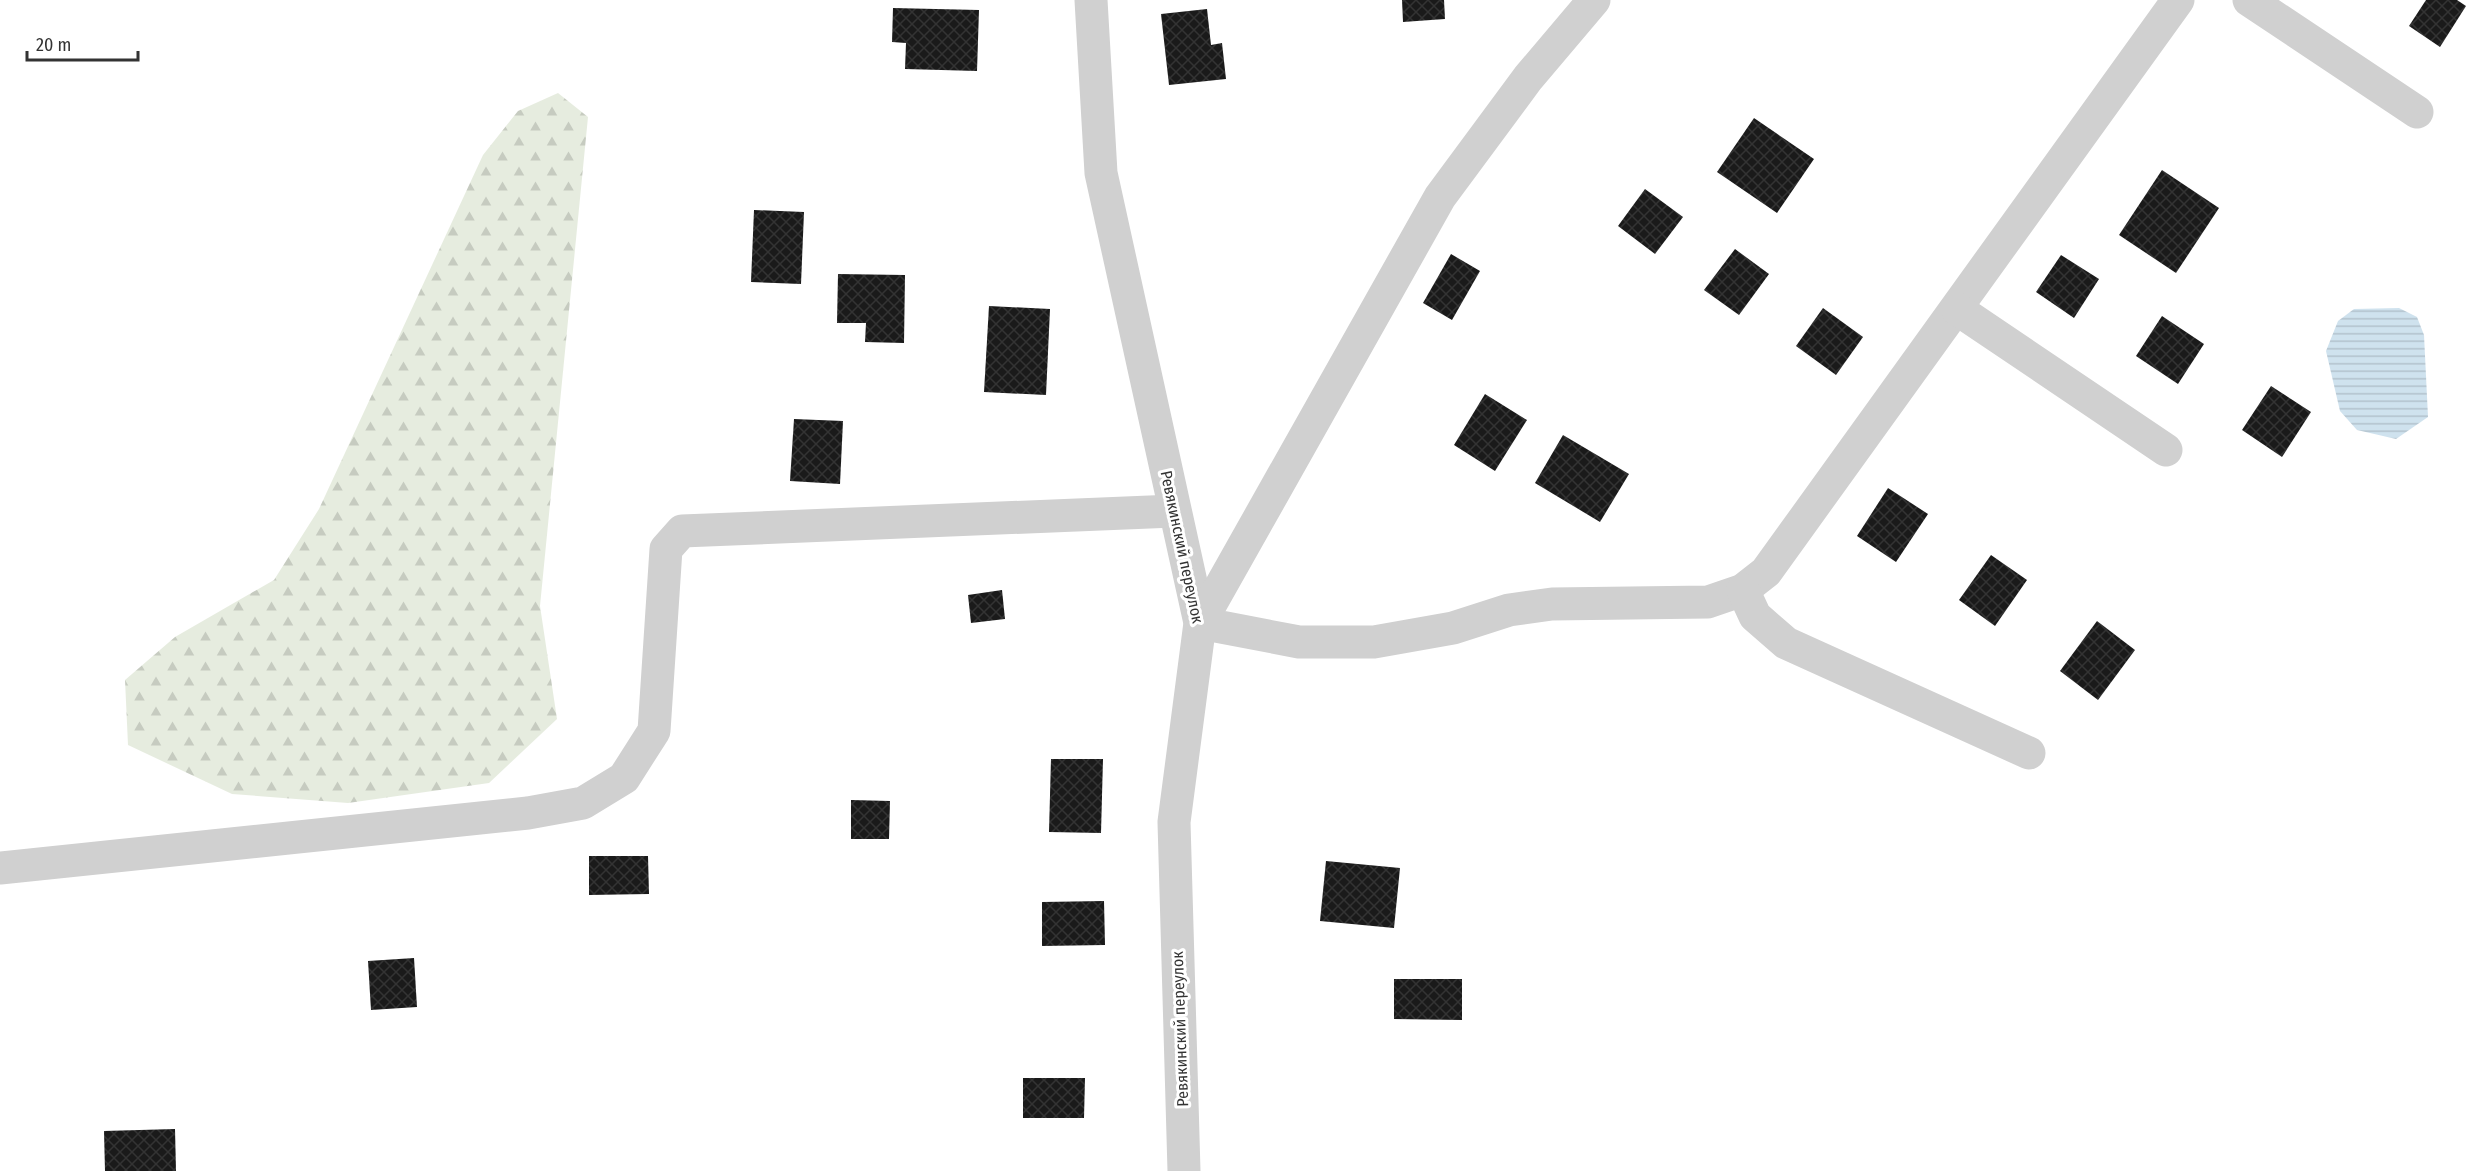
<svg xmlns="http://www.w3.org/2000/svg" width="2472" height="1171" font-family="'Fira Sans Condensed',sans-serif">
  <defs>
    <pattern id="forest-firs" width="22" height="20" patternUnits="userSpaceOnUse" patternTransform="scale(1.5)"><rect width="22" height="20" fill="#e6ecdf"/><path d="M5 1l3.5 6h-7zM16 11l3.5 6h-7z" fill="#c6cbc0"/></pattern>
    <pattern id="water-rules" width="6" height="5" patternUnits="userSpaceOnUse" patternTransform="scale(1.5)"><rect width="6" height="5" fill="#cfe2ee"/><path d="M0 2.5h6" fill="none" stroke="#b2c2cd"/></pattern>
    <pattern id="building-cross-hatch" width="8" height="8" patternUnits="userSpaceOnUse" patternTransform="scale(1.5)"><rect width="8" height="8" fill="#1a1a1a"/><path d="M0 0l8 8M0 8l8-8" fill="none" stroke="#333"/></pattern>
  </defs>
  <rect width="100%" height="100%" fill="#fff"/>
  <!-- forest -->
  <path fill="url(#forest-firs)" d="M 558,93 L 588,117 L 540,606 L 557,719 L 489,783 L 348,803 L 232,794 L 128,745 L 125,680 L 175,637 L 274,580 L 319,509 L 483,155 L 518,111 Z"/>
  <!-- water -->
  <path fill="url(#water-rules)" d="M 2399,308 L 2417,317 L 2424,335 L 2428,417 L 2396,439 L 2357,430 L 2340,411 L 2326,351 L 2338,321 L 2354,309 Z"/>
  <!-- building -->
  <g fill="url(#building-cross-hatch)">
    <path d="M 1402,0 L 1444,0 L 1445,19 L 1403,22 Z"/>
    <path d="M 2426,0 L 2457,0 L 2466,6 L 2440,47 L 2409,26 Z"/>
    <path d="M 893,8 L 979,10 L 977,71 L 905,69 L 906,43 L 892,42 Z"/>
    <path d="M 1207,9 L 1211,45 L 1222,43 L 1226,79 L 1169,85 L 1161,14 Z"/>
    <path d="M 1754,118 L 1814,159 L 1777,213 L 1717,172 Z"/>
    <path d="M 2162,170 L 2219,208 L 2176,273 L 2119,235 Z"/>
    <path d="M 1645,189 L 1683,217 L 1655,254 L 1618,226 Z"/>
    <path d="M 754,210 L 804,212 L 801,284 L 751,282 Z"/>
    <path d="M 1735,249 L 1769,274 L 1739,315 L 1704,290 Z"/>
    <path d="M 1451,254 L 1480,271 L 1452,320 L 1423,303 Z"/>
    <path d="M 2061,255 L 2099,279 L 2074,318 L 2036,292 Z"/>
    <path d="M 838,274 L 905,275 L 904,343 L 865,342 L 866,323 L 837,323 Z"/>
    <path d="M 989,306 L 1050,309 L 1046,395 L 984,392 Z"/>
    <path d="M 1823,308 L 1863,337 L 1836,375 L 1796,346 Z"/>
    <path d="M 2162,316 L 2204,344 L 2178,384 L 2136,356 Z"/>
    <path d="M 2271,386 L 2311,412 L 2282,457 L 2242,430 Z"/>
    <path d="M 1485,394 L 1527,420 L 1495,471 L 1454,445 Z"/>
    <path d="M 794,419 L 843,421 L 840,484 L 790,481 Z"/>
    <path d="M 1563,435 L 1629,474 L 1600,522 L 1535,483 Z"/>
    <path d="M 1888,488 L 1928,514 L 1896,562 L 1857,536 Z"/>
    <path d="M 1991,555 L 2027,580 L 1995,626 L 1959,600 Z"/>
    <path d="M 1002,590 L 1005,619 L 971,623 L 968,595 Z"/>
    <path d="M 2097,621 L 2135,650 L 2098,700 L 2060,671 Z"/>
    <path d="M 1051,759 L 1103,759 L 1101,833 L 1049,832 Z"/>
    <path d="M 851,800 L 890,801 L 889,839 L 851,839 Z"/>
    <path d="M 589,856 L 648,856 L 649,894 L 589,895 Z"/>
    <path d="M 1326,861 L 1400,868 L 1394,928 L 1320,921 Z"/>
    <path d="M 1104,901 L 1105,945 L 1042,946 L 1042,902 Z"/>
    <path d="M 414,958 L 417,1007 L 371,1010 L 368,961 Z"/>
    <path d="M 1394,979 L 1462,979 L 1462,1020 L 1394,1019 Z"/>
    <path d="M 1023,1078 L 1085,1078 L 1084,1118 L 1023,1118 Z"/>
    <path d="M 175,1129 L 176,1171 L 105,1171 L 104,1131 Z"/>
  </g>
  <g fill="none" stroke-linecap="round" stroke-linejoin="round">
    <!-- minor -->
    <g stroke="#d0d0d0" stroke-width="33">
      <path d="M 1091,0 L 1101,173 L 1200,623 L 1174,822 L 1184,1171"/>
      <path d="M 1594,0 L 1528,78 L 1440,197 L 1200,623 L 1299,642 L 1374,642 L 1453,628 L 1509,610 L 1552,604 L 1708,602 L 1743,590 L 1766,572 L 2178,0"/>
      <path d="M 2249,0 L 2417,112"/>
      <path d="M 1957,309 L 2166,450"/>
      <path d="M 1743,590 L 1755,616 L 1786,643 L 2029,753"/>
      <path d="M 0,868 L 528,813 L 583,803 L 624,778 L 654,731 L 666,549 L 682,531 L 1174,511"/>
    </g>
  </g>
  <g text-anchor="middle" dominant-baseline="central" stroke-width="6" stroke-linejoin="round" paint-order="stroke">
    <!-- street labels -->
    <g font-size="16" fill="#333" stroke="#fff">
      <text transform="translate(1182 547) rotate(78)">Ревякинский переулок</text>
      <text transform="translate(1180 1029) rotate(-92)">Ревякинский переулок</text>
    </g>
  </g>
  <!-- scale -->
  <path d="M27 51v9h111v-9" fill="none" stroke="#333333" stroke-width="3"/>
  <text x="36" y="51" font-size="18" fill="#333333" stroke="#ffffff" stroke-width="4.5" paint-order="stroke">20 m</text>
</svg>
